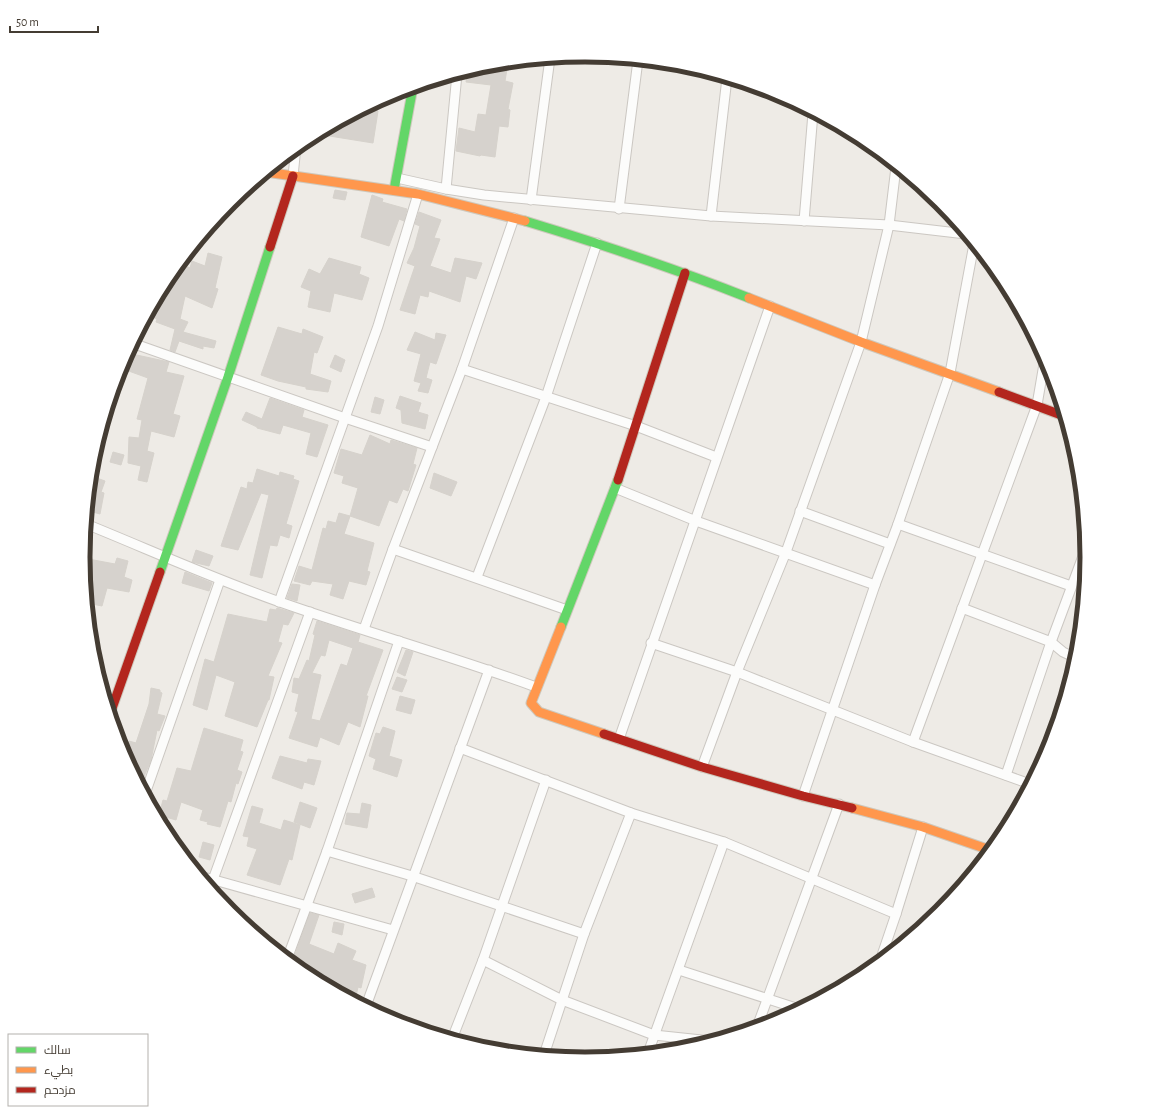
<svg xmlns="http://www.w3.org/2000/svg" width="1169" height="1114" font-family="'Alegreya Sans',Cairo,sans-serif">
  <rect width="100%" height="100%" fill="#eeebe6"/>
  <!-- building -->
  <g fill="#d6d2cd" stroke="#d6d2cc" fill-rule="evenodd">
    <path d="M 508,63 L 505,81 L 513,83 L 508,109 L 510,110 L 508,127 L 499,126 L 495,157 L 481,155 L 480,156 L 456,151 L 459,128 L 475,132 L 478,114 L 486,115 L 491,85 L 466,82 L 468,70 L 487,65 Z"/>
    <path d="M 363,109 L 378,111 L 373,143 L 317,134 Z"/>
    <path d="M 335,190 L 347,192 L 345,200 L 333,198 Z"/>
    <path d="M 372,195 L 383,199 L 382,202 L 407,209 L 404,221 L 399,219 L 389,246 L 361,237 Z"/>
    <path d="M 419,212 L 441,220 L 434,238 L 440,239 L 430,266 L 451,273 L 455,258 L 482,263 L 476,279 L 466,276 L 460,302 L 429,291 L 428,297 L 420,295 L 415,314 L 400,310 L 415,266 L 407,263 L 414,248 L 420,226 L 415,224 Z"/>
    <path d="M 208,253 L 222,257 L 215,288 L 218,289 L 212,308 L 185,296 L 180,319 L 188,322 L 183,332 L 216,341 L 214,348 L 203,346 L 203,349 L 179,341 L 175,352 L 170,350 L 175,329 L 156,322 L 157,319 L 147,315 L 161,289 L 165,290 L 166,286 L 171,287 L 181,264 L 190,268 L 192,261 L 205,266 Z"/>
    <path d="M 329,258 L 361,267 L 359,274 L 369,278 L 362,300 L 334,293 L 330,312 L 308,307 L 311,291 L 301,287 L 309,269 L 320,274 Z"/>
    <path d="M 278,327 L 302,334 L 303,329 L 323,337 L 317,353 L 314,352 L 310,374 L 331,381 L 328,392 L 306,389 L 306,387 L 278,381 L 261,375 Z"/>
    <path d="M 415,332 L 435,340 L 436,333 L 446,335 L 436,364 L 430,362 L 426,378 L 432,380 L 428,393 L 418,391 L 421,383 L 414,381 L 421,354 L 407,350 Z"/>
    <path d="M 132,354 L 169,362 L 166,372 L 184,376 L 173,414 L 180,416 L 174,437 L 151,431 L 147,451 L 154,453 L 147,482 L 138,480 L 141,466 L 128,463 L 129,437 L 139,438 L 142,420 L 137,419 L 148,378 L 126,370 Z"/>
    <path d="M 335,355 L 345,360 L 341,372 L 330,367 Z"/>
    <path d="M 400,396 L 421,403 L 418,412 L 428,415 L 425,429 L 402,423 L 401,410 L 396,408 Z"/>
    <path d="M 375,397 L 384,400 L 380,414 L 371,412 Z"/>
    <path d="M 270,398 L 304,410 L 302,417 L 328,425 L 317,457 L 306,454 L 311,433 L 283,425 L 280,434 L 257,428 L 257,427 L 242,420 L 246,412 L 262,419 Z"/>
    <path d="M 370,435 L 390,444 L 391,440 L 417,448 L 413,464 L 416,465 L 408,491 L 403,489 L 397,503 L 389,500 L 379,526 L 350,516 L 358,488 L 342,483 L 344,476 L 334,473 L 341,449 L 362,455 Z"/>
    <path d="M 113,452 L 124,455 L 121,465 L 110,462 Z"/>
    <path d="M 257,469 L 279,476 L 280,472 L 294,476 L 293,479 L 299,481 L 286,524 L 292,526 L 289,538 L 280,535 L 277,546 L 270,545 L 262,578 L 250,575 L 269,495 L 261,493 L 238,550 L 221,546 L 241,487 L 247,489 L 248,482 L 253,483 Z"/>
    <path d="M 434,473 L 457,482 L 451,496 L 430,488 Z"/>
    <path d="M 94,477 L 105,481 L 101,492 L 104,493 L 100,514 L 89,511 L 92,502 L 88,501 L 89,490 Z"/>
    <path d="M 339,513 L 350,516 L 344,534 L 374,543 L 367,571 L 370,572 L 366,585 L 349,581 L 343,599 L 330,595 L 333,584 L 312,581 L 310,585 L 294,581 L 299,566 L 312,570 L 323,528 L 326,529 L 328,521 L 336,523 Z"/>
    <path d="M 196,550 L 213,556 L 209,566 L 192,562 Z"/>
    <path d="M 83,558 L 115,564 L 117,558 L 128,561 L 124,577 L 132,580 L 129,592 L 107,588 L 102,606 L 87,603 Z"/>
    <path d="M 185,572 L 212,583 L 209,591 L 182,583 Z"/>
    <path d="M 292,584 L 300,585 L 297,601 L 287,598 Z"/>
    <path d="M 277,608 L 294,613 L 288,625 L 283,624 L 278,642 L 282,643 L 268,676 L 274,677 L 269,700 L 268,700 L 257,727 L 225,716 L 235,682 L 216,675 L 207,710 L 193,705 L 205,659 L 214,662 L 228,614 L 267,622 L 270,609 L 276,610 Z"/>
    <path d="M 317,621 L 360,635 L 358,642 L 383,650 L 366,696 L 368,696 L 360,727 L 348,722 L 339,745 L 320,737 L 317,747 L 289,738 L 298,712 L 295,711 L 299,694 L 292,692 L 294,678 L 299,679 L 307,660 L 309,661 L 315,635 L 313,634 ZM 329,640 L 353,648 L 347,666 L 341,664 L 320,721 L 311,719 L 321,675 L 312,673 L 321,655 L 325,656 Z"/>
    <path d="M 406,650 L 413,652 L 405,676 L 397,672 Z"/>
    <path d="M 397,677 L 407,680 L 402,692 L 392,689 Z"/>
    <path d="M 151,688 L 160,690 L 160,692 L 162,693 L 157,714 L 165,716 L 159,731 L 157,730 L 151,760 L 140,786 L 125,755 L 129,741 L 136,743 L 149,704 Z"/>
    <path d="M 400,696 L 415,700 L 411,714 L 396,710 Z"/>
    <path d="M 383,727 L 395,731 L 389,756 L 402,760 L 397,777 L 373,769 L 376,759 L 369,756 L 376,733 L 380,734 Z"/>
    <path d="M 204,728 L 243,740 L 240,751 L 243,752 L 237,770 L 242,772 L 238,784 L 236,783 L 231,802 L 228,801 L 220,827 L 207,824 L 208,822 L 200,820 L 203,810 L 181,802 L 176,820 L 159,815 L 163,800 L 167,801 L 177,768 L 191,771 Z"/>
    <path d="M 280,756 L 307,763 L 308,759 L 321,761 L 314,785 L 304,782 L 302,789 L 272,778 Z"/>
    <path d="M 300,802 L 317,808 L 310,828 L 294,822 Z"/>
    <path d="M 362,803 L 371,805 L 367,828 L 345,824 L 347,813 L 360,814 Z"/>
    <path d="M 252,806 L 263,809 L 259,823 L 281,830 L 284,820 L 300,825 L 292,860 L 289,859 L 280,885 L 247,875 L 257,849 L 247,846 L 249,837 L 243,836 Z"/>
    <path d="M 203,842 L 214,845 L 210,860 L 199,857 Z"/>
    <path d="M 372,888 L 375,897 L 355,903 L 352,894 Z"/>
    <path d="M 310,913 L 319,915 L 309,944 L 334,954 L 338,943 L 356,951 L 352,960 L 366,965 L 361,988 L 358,987 L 355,1001 L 305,974 L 292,963 Z"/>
    <path d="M 334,922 L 344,924 L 342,935 L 332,932 Z"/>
  </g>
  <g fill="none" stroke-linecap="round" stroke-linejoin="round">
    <!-- street casing -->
    <g stroke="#cbc7c2" stroke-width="11">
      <g id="street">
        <path d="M 293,176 L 296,147"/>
        <path d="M 397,178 L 446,189 L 484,195 L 711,216 L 889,225 L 966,234"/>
        <path d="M 446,189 L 457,74"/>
        <path d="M 531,200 L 550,58"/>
        <path d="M 619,209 L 638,60"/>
        <path d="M 711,216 L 727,78"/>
        <path d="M 804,221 L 813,113"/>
        <path d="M 132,343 L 345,418 L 432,447"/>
        <path d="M 462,369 L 636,426 L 716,457"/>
        <path d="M 615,488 L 696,521 L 875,585"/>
        <path d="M 800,511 L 890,544"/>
        <path d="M 86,524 C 150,550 214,579 280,602 C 365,632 452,656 536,687"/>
        <path d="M 898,524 L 1071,586"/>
        <path d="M 393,549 L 567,610"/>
        <path d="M 477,577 L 546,397 L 597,243"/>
        <path d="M 279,602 L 378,326 L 418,194"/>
        <path d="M 962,608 L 1051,642 L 1063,652 L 1076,658"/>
        <path d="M 364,629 L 393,549 L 462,369 L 514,218"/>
        <path d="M 651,643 L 737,672 L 913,742 L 1030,784"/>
        <path d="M 619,739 L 770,306"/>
        <path d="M 913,742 L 1037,405 L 1045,358"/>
        <path d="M 460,748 L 631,813 L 724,842 L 896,914"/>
        <path d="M 702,767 L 737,672 L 786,552 L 861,342 L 889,225 L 896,167"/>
        <path d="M 1006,775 L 1051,642 L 1086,548"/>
        <path d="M 145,794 L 220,580"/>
        <path d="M 803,796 L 875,585 L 898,524 L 950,373 L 974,244"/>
        <path d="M 327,851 L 412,876 L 584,934"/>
        <path d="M 200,876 L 393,930"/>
        <path d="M 210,888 L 310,612"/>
        <path d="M 287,959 L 327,851 L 399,641"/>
        <path d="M 483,960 L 562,1000 L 654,1035 L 711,1041"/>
        <path d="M 880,961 L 896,914 L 923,827"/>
        <path d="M 679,970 L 799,1009"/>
        <path d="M 366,1006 L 489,670"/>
        <path d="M 757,1027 L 839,804"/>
        <path d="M 452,1039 L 483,960 L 546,780"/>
        <path d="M 648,1053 L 724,842"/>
        <path d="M 544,1055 L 584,934 L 631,813"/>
      </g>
    </g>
    <!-- fast casing -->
    <g stroke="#cec8bc" stroke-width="11">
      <g id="fast">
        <path d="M 394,190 L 413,87"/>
        <path d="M 525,221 C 601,244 676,269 749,298"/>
        <path d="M 160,572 L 228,377 L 270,247"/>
        <path d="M 561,627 L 618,480"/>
      </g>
    </g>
    <!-- slow casing -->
    <g stroke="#cec8bc" stroke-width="11">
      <g id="slow">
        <path d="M 266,172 L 418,194 L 525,221"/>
        <path d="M 749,298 L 861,342 L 999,392"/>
        <path d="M 561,627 L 531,703 L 539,712 L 604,734"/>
        <path d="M 852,808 L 923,827 L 990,850"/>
      </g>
    </g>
    <!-- jam casing -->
    <g stroke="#cec8bc" stroke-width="11">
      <g id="jam">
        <path d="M 270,247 L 293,176"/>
        <path d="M 999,392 L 1064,416"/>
        <path d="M 618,480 L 685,273"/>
        <path d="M 110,714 L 160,572"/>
        <path d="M 604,734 L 702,767 L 803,796 L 852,808"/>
      </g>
    </g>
    <!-- street -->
    <use href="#street" stroke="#fcfcfb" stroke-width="9"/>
    <!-- fast -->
    <use href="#fast" stroke="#63d668" stroke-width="9"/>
    <!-- slow -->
    <use href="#slow" stroke="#ff974d" stroke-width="9"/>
    <!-- jam -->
    <use href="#jam" stroke="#b3261e" stroke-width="9"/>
  </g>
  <!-- crop -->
  <path d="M0 0H1169V1114H0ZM90 557a495 495 0 1 1 990 0a495 495 0 1 1-990 0Z" fill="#fff" fill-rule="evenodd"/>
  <path fill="none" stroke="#443c33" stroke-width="5" d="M90 557a495 495 0 1 1 990 0a495 495 0 1 1-990 0Z"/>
  <!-- legend -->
  <rect x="8" y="1034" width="140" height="72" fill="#ffffff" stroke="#b4b1ad"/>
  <rect x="16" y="1047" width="20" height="6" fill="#63d668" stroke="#b4b1ad"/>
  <text x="44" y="1054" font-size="12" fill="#443c33">سالك</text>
  <rect x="16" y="1067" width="20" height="6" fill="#ff974d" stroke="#b4b1ad"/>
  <text x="44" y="1074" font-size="12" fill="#443c33">بطيء</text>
  <rect x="16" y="1087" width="20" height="6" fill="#b3261e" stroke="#b4b1ad"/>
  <text x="44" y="1094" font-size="12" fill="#443c33">مزدحم</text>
  <!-- scale -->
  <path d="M10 26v6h88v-6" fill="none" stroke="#443c33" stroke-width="2"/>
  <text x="16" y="26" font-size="12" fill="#443c33" stroke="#ffffff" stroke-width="3" paint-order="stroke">50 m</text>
</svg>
